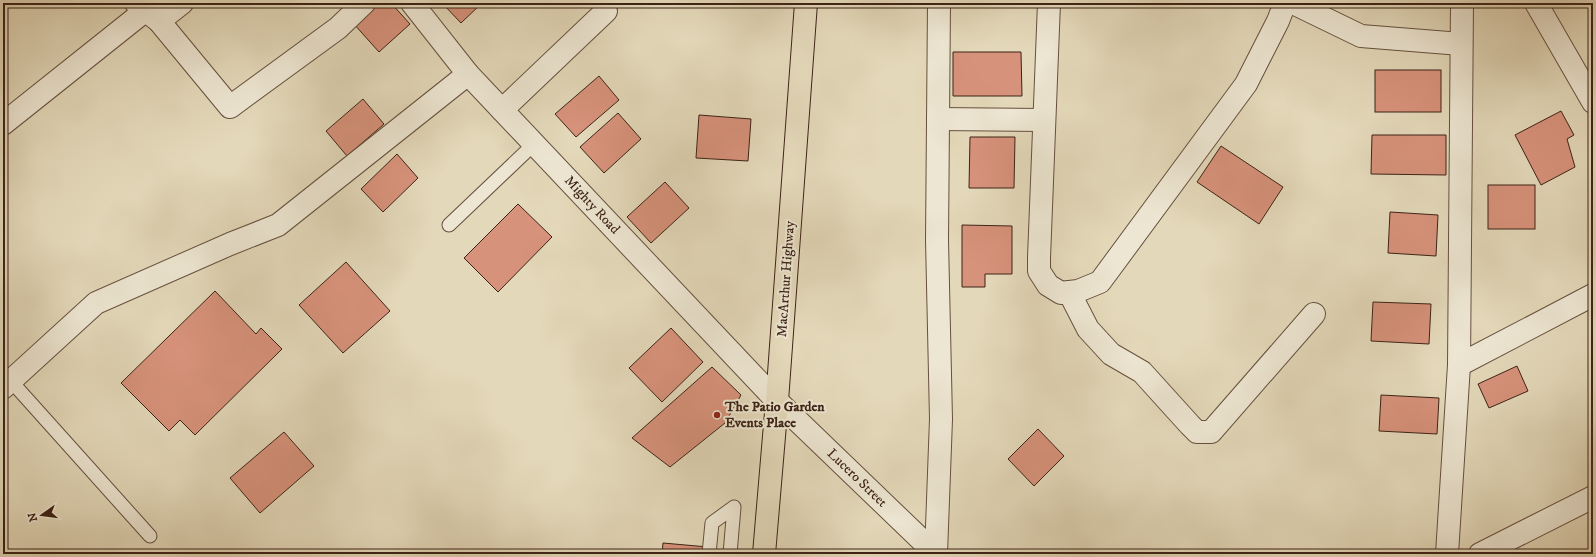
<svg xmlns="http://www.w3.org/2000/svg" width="1596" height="557" font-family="'IM FELL DW Pica',serif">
  <rect width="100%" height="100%" fill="#e3d8b9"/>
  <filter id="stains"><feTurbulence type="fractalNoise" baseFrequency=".005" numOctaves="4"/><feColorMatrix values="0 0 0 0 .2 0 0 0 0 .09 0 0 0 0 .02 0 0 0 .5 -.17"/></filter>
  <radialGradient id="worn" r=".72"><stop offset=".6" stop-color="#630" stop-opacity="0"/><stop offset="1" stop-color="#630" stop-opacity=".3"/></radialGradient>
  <!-- building -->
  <g fill="#d7927b" stroke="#3c2316">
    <path d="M 375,3 L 391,3 L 410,24 L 379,52 L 353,23 Z"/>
    <path d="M 442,3 L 482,3 L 461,23 Z"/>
    <path d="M 953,52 L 1021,52 L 1022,96 L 953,96 Z"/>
    <rect x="1375" y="70" width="66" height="42"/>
    <path d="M 599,76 L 619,100 L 576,137 L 555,114 Z"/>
    <path d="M 363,99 L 384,124 L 347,156 L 326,131 Z"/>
    <path d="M 1561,111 L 1574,135 L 1567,139 L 1575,167 L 1541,185 L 1515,135 Z"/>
    <path d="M 618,113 L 641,139 L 604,173 L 580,147 Z"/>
    <path d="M 699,115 L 751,119 L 748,161 L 696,158 Z"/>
    <path d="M 1372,135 L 1446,135 L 1446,175 L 1371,174 Z"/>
    <path d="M 970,137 L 1015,137 L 1014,188 L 969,188 Z"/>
    <path d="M 1221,146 L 1283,187 L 1259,224 L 1197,182 Z"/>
    <path d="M 397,154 L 418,178 L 383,212 L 361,189 Z"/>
    <path d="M 665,182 L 689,208 L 651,243 L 627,217 Z"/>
    <rect x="1488" y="185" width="47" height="44"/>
    <path d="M 518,204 L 552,237 L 498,292 L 464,258 Z"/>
    <path d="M 1390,212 L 1438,215 L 1436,256 L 1388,253 Z"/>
    <path d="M 962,225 L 1012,226 L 1012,274 L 985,274 L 985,287 L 962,287 Z"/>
    <path d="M 346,262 L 390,311 L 343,353 L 299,305 Z"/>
    <path d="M 215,291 L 256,334 L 261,328 L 282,349 L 195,435 L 180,420 L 169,431 L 121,383 Z"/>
    <path d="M 1373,302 L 1431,304 L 1429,344 L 1371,341 Z"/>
    <path d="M 671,328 L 703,362 L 662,402 L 629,368 Z"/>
    <path d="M 1517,366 L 1528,391 L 1489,408 L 1478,384 Z"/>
    <path d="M 712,367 L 741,395 L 725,423 L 670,467 L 632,438 Z"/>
    <path d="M 1381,395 L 1439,398 L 1437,434 L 1379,431 Z"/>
    <path d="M 1038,429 L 1064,456 L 1034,486 L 1008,459 Z"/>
    <path d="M 284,432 L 314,466 L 260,513 L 230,478 Z"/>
    <path d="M 663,543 L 708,547 L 707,554 L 662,554 Z"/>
  </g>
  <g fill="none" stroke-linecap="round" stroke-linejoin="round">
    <!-- service casing -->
    <g stroke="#66503f" stroke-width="15">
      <g id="service">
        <path d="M 449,225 L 534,144"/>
        <path d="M 11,381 L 150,536"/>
        <path d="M 709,554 L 712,523 L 734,507 L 730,554"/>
      </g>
    </g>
    <!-- minor casing -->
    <g stroke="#66503f" stroke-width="24">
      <g id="minor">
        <path d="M 136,3 L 159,21 L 230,107 L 338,28 L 364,3"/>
        <path d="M 1049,3 L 1039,258 L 1039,271 L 1048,285 L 1061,293 L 1078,291 L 1100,282 L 1246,84 L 1278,21 L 1285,3"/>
        <path d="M 1293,3 L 1361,36 L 1461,44"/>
        <path d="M 1536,3 L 1593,102"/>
        <path d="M 159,21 L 182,3"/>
        <path d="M 502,110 L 606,11"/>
        <path d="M 938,119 L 1044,120"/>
        <path d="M 3,124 L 146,10"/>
        <path d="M 1069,292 L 1088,329 L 1111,354 L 1142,372 L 1190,425 L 1197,432 L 1211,432 L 1314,314"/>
        <path d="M 1459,365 L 1593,295"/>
        <path d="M 3,388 L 96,303 L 230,244 L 278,225 L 468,74"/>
        <path d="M 936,554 L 941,419 L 937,240 L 939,3"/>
        <path d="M 1447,554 L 1459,365 L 1462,3"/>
        <path d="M 1480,554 L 1593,497"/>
      </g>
    </g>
    <!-- tertiary casing -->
    <g stroke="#66503f" stroke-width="24">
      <path id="tertiary" d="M 412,3 L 468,74 L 777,401 L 936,554"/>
    </g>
    <!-- trunk casing -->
    <g stroke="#3c2316" stroke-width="24">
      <path id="trunk" d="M 764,554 L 777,401 L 806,3"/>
    </g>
    <!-- service -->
    <use href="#service" stroke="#ede6d2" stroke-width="13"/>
    <!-- minor -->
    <use href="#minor" stroke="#ede6d2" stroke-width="22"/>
    <!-- tertiary -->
    <use href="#tertiary" stroke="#ede6d2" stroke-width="22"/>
    <!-- trunk -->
    <use href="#trunk" stroke="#e3d8b9" stroke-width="22"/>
  </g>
  <!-- markers -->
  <circle fill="#8f2418" stroke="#ede6d2" stroke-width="1.5" cx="717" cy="415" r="4"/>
  <g text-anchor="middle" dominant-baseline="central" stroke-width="4" stroke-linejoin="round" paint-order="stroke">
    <!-- street labels -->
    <g font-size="14" fill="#3c2316" stroke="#ede6d2">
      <text transform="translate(592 205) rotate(47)">Mighty Road</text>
      <text transform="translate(786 279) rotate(-86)">MacArthur Highway</text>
      <text transform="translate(857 478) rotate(44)">Lucero Street</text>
    </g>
    <!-- poi labels -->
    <g font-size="14" font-weight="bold" fill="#3c2316" stroke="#ede6d2" text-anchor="start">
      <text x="725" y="407">The Patio Garden<tspan x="725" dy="16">Events Place</tspan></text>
    </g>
  </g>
  <!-- margin -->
  <rect width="1596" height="557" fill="none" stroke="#e3d8b9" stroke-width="16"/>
  <rect x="4" y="4" width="1588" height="549" fill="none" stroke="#3c2316" stroke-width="2"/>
  <rect x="8" y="8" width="1580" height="541" fill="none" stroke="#3c2316"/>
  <!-- north arrow -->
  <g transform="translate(42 515) rotate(256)" stroke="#ede6d2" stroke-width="3" paint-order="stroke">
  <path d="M0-3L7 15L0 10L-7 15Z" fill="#3c2316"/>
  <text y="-6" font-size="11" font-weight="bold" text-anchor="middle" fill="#3c2316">N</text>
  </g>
  <rect width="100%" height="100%" filter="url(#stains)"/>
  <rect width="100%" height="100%" fill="url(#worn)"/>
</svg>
